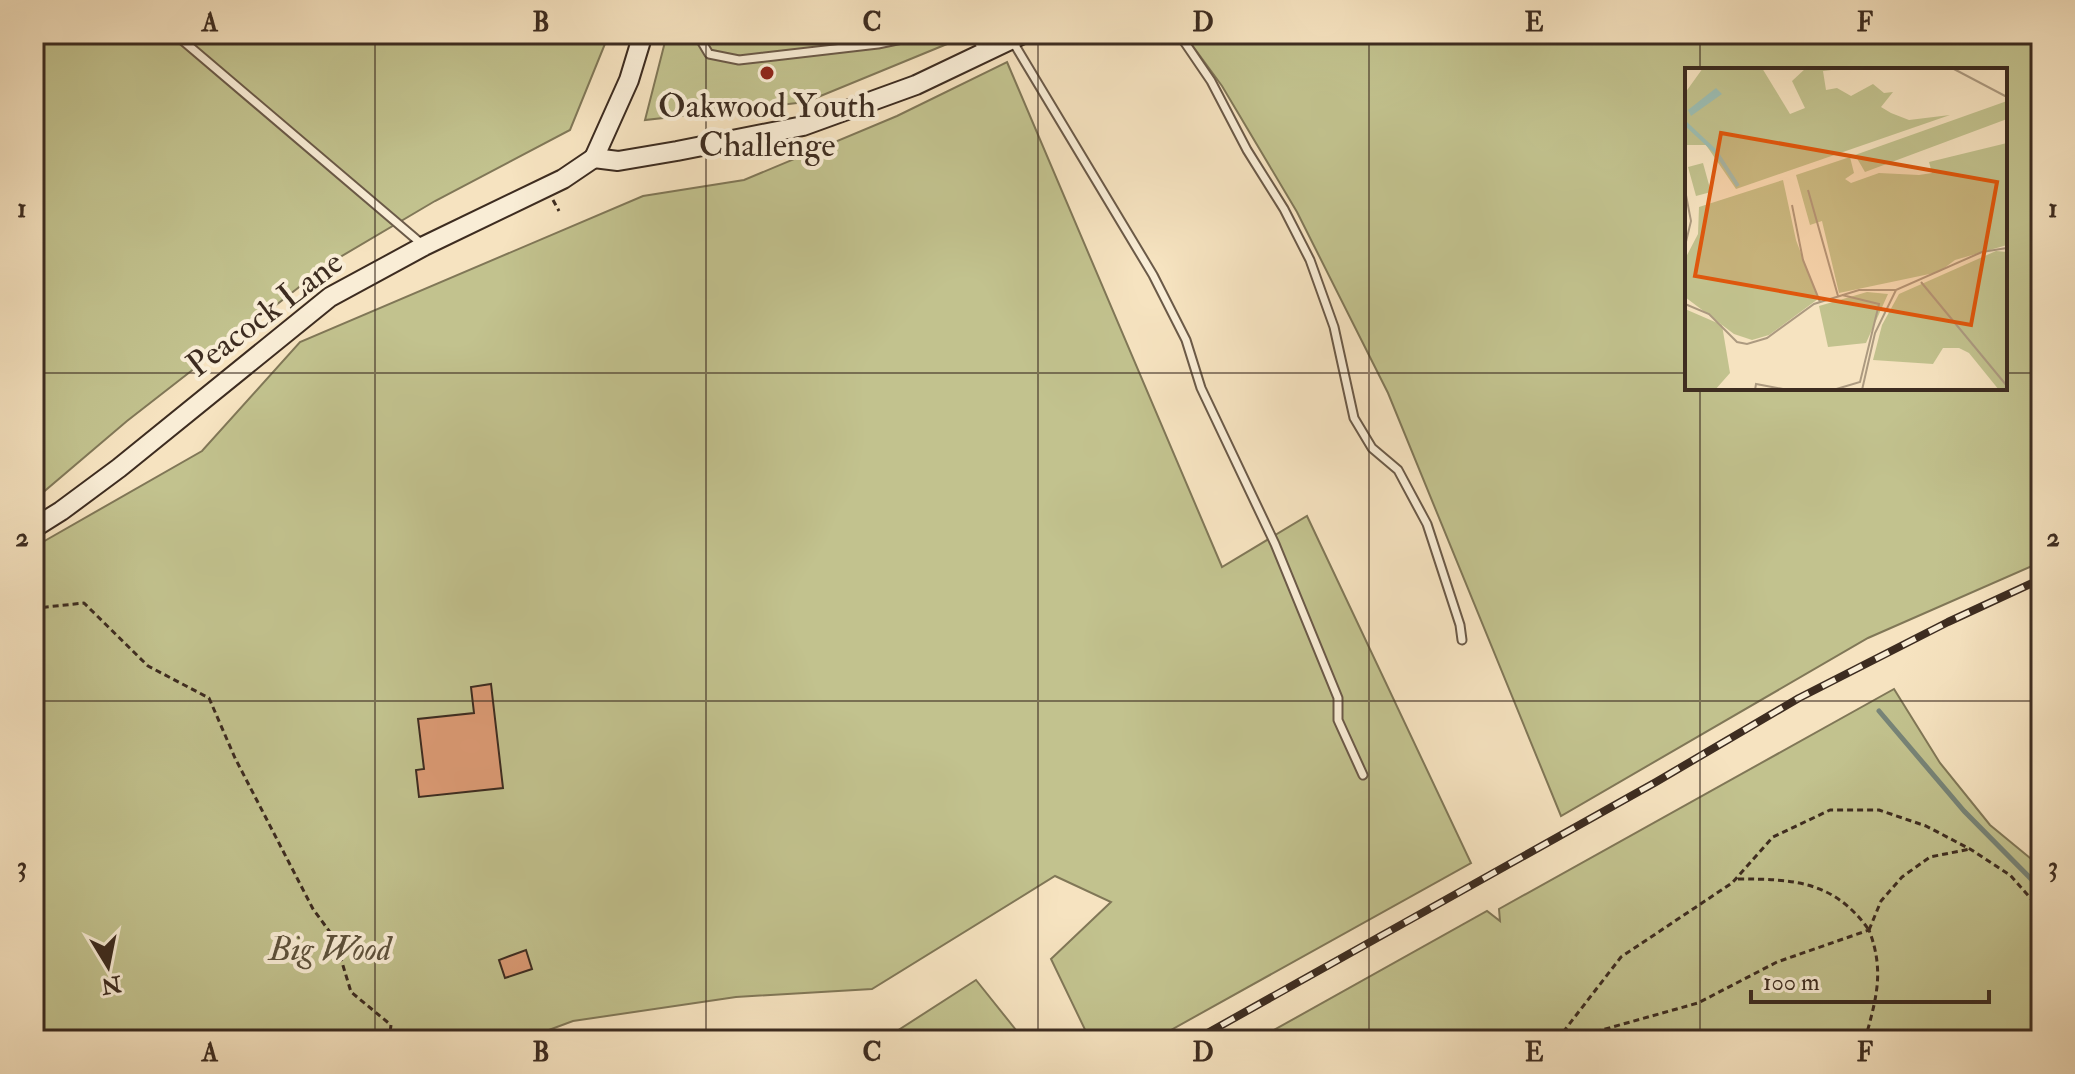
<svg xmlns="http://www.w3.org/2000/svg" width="2075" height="1074" font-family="'IM FELL Double Pica',serif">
  <rect width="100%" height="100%" fill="#f6e3c0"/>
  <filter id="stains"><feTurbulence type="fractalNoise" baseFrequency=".0025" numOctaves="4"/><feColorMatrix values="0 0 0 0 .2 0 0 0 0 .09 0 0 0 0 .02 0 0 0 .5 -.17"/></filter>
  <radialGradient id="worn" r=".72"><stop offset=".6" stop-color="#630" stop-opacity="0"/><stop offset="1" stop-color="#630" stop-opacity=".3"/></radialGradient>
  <!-- green -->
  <g fill="#c2c28e" stroke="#807757" stroke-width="2" fill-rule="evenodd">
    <path d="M 34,34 L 609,34 L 570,130 L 435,201 L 330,263 L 127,421 L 34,500 Z"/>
    <path d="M 667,34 L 965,34 L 947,44 L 806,102 L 645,120 Z"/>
    <path d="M 1184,34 L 2041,34 L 2041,562 L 1868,638 L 1561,816 L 1388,393 L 1297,212 L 1222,86 ZM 1687,70 L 2005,70 L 2005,388 L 1687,388 Z"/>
    <path d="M 1007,62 L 1222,567 L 1307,516 L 1471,863 L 1153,1040 L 1090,1040 L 1051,959 L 1111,902 L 1055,876 L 872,989 L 736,997 L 573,1021 L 522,1040 L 34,1040 L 34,547 L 202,451 L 300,342 L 643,196 L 744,180 L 897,116 Z"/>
    <path d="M 1894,689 L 1940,763 L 1990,825 L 2041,867 L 2041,1040 L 1256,1040 L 1487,911 L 1500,921 L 1499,909 Z"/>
    <path d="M 976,980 L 1024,1040 L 883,1040 Z"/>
  </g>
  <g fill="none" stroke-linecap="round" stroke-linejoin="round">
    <!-- stream -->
    <path stroke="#778478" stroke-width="5" d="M 1879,711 L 1964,811 L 2041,889"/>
  </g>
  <!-- building -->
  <g fill="#db9a74" stroke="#3d2c20" stroke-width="2">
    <path d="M 491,684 L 503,788 L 419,797 L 416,770 L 424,769 L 418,719 L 474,713 L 471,687 Z"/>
    <path d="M 526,950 L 532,969 L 505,978 L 499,960 Z"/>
  </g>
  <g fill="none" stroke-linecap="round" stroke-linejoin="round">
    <!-- lane casing -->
    <g stroke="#6b5a48" stroke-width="11">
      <g id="lane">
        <path d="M 175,34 L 423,245"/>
        <path d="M 697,34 L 709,54 L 739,60 L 878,44 L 926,34"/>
        <path d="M 973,34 L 984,51"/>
        <path d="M 1179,34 L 1211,81 L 1247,150 L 1284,209 L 1310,260 L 1334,327 L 1354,418 L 1372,448 L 1398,470 L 1427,524 L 1460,625 L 1462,640"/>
        <path d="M 1013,42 L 1153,275 L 1186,340 L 1201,388 L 1275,544 L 1338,698 L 1338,720 L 1363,775"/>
      </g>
    </g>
    <!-- secondary casing -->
    <g stroke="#3d2c20" stroke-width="22">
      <g id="secondary">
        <path d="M 594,158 L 618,161 L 677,151 L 803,126 L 916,85 L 1023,34"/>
        <path d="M 594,158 L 629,80 L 643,34"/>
        <path d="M 34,528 L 61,511 L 119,468 L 330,297 L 424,246 L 563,179 L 594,158"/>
      </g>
    </g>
    <!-- path -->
    <g stroke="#3d2c20" stroke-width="3" stroke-dasharray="6 4" stroke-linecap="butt">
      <path d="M 553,200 L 559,211"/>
      <path d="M 34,611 L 37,608 L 84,603 L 148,666 L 209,698 L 235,758 L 313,909 L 335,939 L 351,992 L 391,1025 L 389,1040"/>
      <path d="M 1738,879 C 1794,879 1834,881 1869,930"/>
      <path d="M 2032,902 L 2041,916"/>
      <path d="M 1869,930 L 1881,901 L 1902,877 L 1930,857 L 1970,849"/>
      <path d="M 1557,1040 L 1621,957 L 1732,883 L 1773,837 L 1830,810 L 1879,810 L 1926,826 L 1970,849 L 2010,875 L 2041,910"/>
      <path d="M 1566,1040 L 1698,1003 L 1777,962 L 1869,930 C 1885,972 1876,999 1865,1040"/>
      <path d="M 2029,1040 L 2041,1030"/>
    </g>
    <!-- lane -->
    <use href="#lane" stroke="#f9edd6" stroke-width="7"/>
    <!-- secondary -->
    <use href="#secondary" stroke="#f9edd6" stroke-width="18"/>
    <!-- rail casing -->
    <g stroke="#3d2c20" stroke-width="8">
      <path id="rail" d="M 1195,1040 L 1656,782 L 1799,698 L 1948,622 L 2041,579"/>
    </g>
    <!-- rail -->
    <use href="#rail" stroke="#f9edd6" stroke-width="5" stroke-dasharray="15" stroke-linecap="butt"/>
  </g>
  <!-- grid -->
  <path fill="none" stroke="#3d2c20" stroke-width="2" stroke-opacity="0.55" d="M 375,34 L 375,1040M 706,34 L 706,1040M 1038,34 L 1038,1040M 1369,34 L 1369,1040M 1700,34 L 1700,70M 34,373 L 1687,373M 2005,373 L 2041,373M 1700,388 L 1700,1040M 34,701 L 2041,701"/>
  <!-- markers -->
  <circle fill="#8f2418" stroke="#f9edd6" stroke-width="3" cx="767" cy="73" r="8"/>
  <g text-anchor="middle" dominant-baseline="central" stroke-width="8" stroke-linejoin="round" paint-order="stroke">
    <!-- poi labels -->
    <g font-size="34" fill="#3d2c20" stroke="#f9edd6">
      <text x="767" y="106">Oakwood Youth<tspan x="767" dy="39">Challenge</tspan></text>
    </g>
    <!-- street labels -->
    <g font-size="34" fill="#3d2c20" stroke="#f9edd6">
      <text transform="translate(265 314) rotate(-37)">Peacock Lane</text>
    </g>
    <!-- park labels -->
    <g font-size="34" font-style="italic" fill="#5e523c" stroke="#f9edd6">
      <text x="330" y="949">Big Wood</text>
    </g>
  </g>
  <!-- overview -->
  <g transform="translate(1685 68)">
    <rect width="322" height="322" fill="#f6e3c0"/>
    <path d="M 18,0 L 77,0 L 105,46 L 120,40 L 107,13 L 121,0 L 163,0 L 138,3 L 141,22 L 152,20 L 166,28 L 188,16 L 199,25 L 208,24 L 196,39 L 206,45 L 224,52 L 265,47 L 51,121 L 21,77 L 0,77 L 0,25 ZM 322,33 L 322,51 L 180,104 L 170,87 ZM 322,75 L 322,177 L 270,192 L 254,204 L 154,225 L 137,153 L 125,157 L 111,107 L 165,89 L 169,105 L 160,111 L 166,115 L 194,105 L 234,107 L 247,105 L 244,94 ZM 18,95 L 26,124 L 11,128 L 3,99 ZM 98,112 L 111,172 L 133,231 L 84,267 L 67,272 L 49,266 L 0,229 L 0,191 L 13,166 L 14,139 ZM 311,183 L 322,184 L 322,322 L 314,322 L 284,285 L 274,280 L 258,280 L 248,296 L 188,292 L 197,257 L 214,226 ZM 182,224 L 203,226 L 181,275 L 143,279 L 134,238 ZM 0,241 L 37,257 L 45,305 L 30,322 L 0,322 Z" fill="#c2c28e"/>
    <path d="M 31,20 L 37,26 L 6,48 L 3,42 Z" fill="#9dbeb3"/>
    <path fill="none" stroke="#9dbeb3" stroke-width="4" d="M 0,55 L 31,84 L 53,118"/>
    <path fill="none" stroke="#ac9a80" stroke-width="2" d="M 267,0 L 322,29M 0,122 L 6,153 L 0,178M 123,122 L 153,228M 107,137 L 118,192 L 135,234M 236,214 L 322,318M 0,236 L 24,246 L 52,274 L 62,276 L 82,270 L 129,236 L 174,222 L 211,222 L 297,184 L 322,180M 70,322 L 71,316 L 103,322M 148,322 L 175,314 L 194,236 L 157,227M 177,322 L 190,265 L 211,222"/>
    <path fill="#df570d" fill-opacity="0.15" stroke="#df570d" stroke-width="4" d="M 36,65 L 312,114 L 286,257 L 10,208 Z"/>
    <rect width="322" height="322" fill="none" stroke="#3d2c20" stroke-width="4"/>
  </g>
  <!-- margin -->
  <rect width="2075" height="1074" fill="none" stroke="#f6e3c0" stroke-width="88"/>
  <!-- north arrow -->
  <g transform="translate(108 966) rotate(170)" stroke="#f9edd6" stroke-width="6" paint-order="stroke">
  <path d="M0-6L14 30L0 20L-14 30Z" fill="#3d2c20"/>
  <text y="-12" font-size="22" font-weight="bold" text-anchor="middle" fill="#3d2c20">N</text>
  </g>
  <!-- scale -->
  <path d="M1751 990v12h238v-12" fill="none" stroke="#3d2c20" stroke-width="4"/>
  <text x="1763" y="990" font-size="24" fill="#3d2c20" stroke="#f9edd6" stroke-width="6" paint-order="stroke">100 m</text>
  <rect x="44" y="44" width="1987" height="986" fill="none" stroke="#3d2c20" stroke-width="3"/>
  <g font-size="26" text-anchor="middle" font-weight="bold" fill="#3d2c20">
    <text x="210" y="31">A</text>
    <text x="541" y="31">B</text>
    <text x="872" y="31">C</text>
    <text x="1203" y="31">D</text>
    <text x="1534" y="31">E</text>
    <text x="1865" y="31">F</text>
    <text x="22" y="217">1</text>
    <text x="2053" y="217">1</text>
    <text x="22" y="546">2</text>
    <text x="2053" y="546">2</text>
    <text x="22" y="875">3</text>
    <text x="2053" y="875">3</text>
    <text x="210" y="1061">A</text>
    <text x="541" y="1061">B</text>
    <text x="872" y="1061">C</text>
    <text x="1203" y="1061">D</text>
    <text x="1534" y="1061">E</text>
    <text x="1865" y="1061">F</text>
  </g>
  <rect width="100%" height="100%" filter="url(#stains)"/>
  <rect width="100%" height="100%" fill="url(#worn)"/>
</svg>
